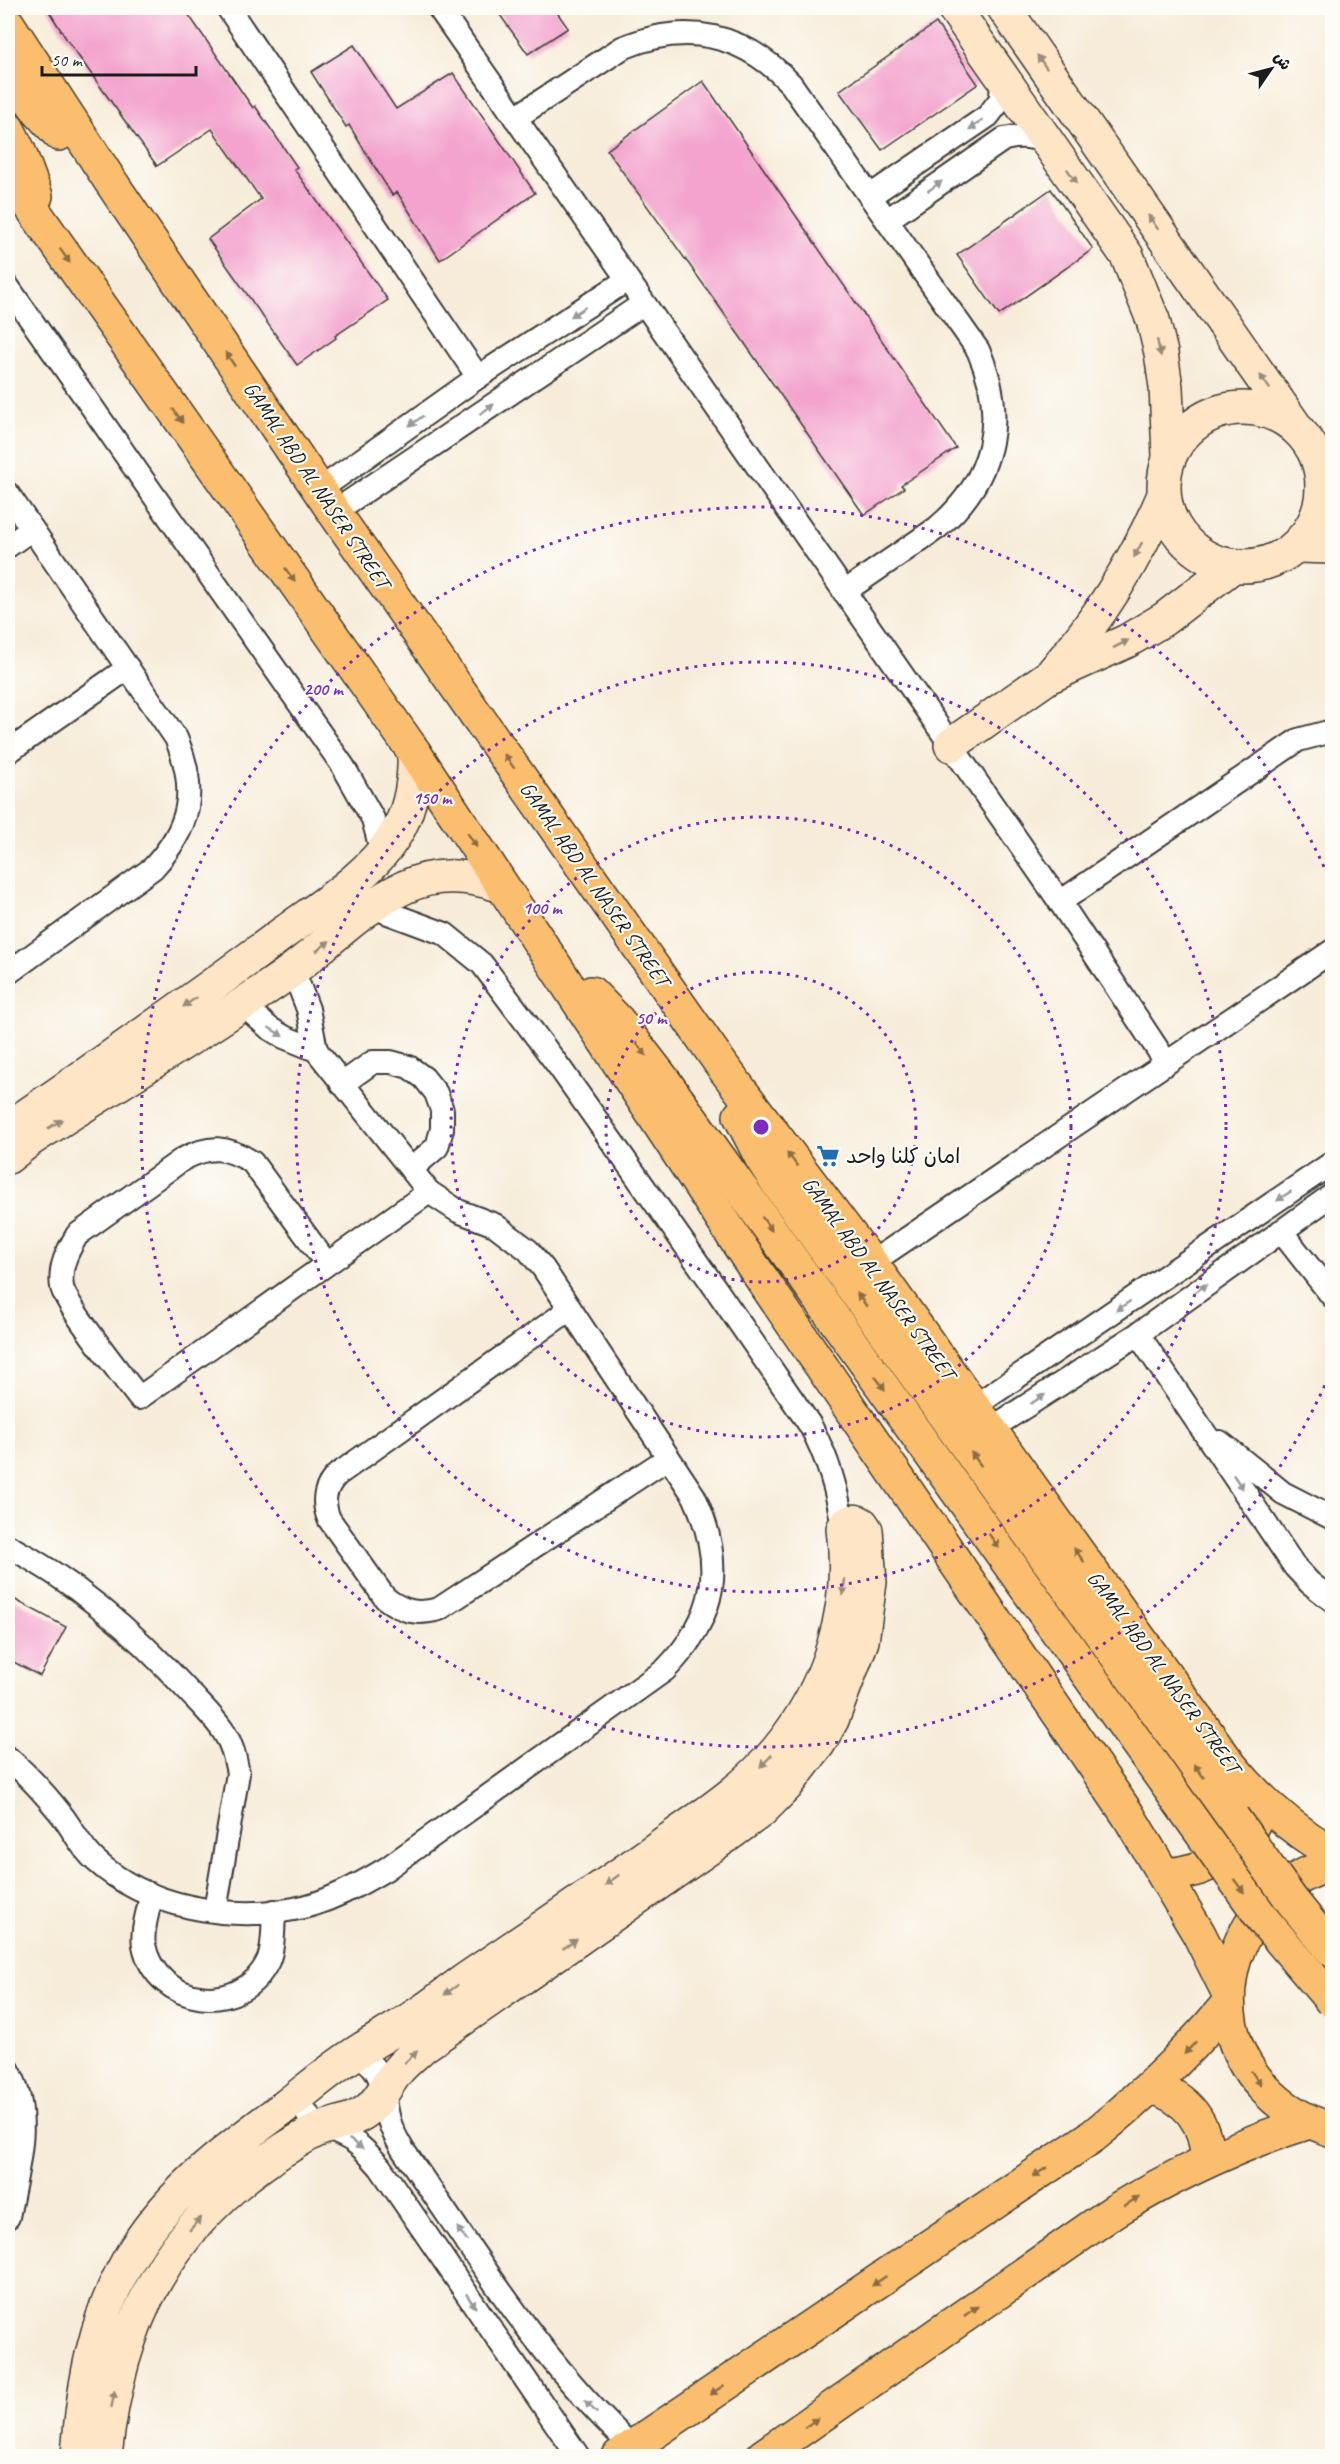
<svg xmlns="http://www.w3.org/2000/svg" width="1340" height="2464" font-family="Caveat,'Playpen Sans Arabic',sans-serif">
  <rect width="100%" height="100%" fill="#fdfcf7"/>
  <filter id="ink" filterUnits="userSpaceOnUse"><feTurbulence type="fractalNoise" baseFrequency=".0167" numOctaves="2"/><feDisplacementMap in="SourceGraphic" scale="12" xChannelSelector="R" yChannelSelector="G"/><feConvolveMatrix kernelMatrix="1 2 1 2 8 2 1 2 1" color-interpolation-filters="sRGB"/></filter>
  <filter id="wash" filterUnits="userSpaceOnUse"><feTurbulence type="fractalNoise" baseFrequency=".008" numOctaves="4" result="noise"/><feDisplacementMap in="SourceGraphic" scale="24" xChannelSelector="R" yChannelSelector="G"/><feGaussianBlur stdDeviation="1.35" result="paint"/><feColorMatrix in="noise" values="0 0 0 0 0 0 0 0 0 0 0 0 0 0 0 0 0 1.4 0 .05"/><feComposite in="paint" operator="in"/></filter>
  <g filter="url(#wash)">
    <rect width="100%" height="100%" fill="#f7ecd9"/>
    <g id="blocks">
      <!-- building -->
      <g fill="#f3a3cd">
        <path d="M 47,8 L 184,8 L 253,108 L 255,106 L 297,167 L 294,169 L 388,300 L 335,336 L 336,338 L 297,365 L 208,239 L 261,199 L 212,129 L 157,166 L 67,40 Z"/>
        <path d="M 495,8 L 554,8 L 568,28 L 528,54 Z"/>
        <path d="M 936,23 L 978,84 L 882,150 L 839,91 Z"/>
        <path d="M 354,45 L 396,109 L 453,73 L 535,193 L 440,260 L 397,192 L 392,195 L 349,125 L 346,127 L 311,72 Z"/>
        <path d="M 703,81 L 956,448 L 901,485 L 904,488 L 864,515 L 716,302 L 607,150 Z"/>
        <path d="M 1051,189 L 1093,249 L 999,315 L 957,255 Z"/>
        <path d="M 8,1596 L 66,1627 L 40,1676 L 8,1659 Z"/>
      </g>
    </g>
  </g>
  <g filter="url(#ink)">
    <use href="#blocks" fill-opacity="0" stroke="#3d3b38" stroke-width="1.5"/>
    <g fill="none" stroke-linecap="round" stroke-linejoin="round">
      <!-- street casing -->
      <g stroke="#3d3b38" stroke-width="26">
        <g id="street">
          <path d="M 228,8 L 478,377"/>
          <path d="M 439,8 L 1060,902 L 1166,1062"/>
          <path d="M 515,118 L 622,48 C 686,21 743,33 791,84 L 978,350 C 1008,417 994,480 937,528 L 844,592"/>
          <path d="M 870,196 L 988,116 L 1001,99 L 1002,77"/>
          <path d="M 887,220 L 1004,139 C 1021,135 1034,136 1050,144"/>
          <path d="M 8,287 L 343,766 L 373,819 L 382,853"/>
          <path d="M 319,490 L 478,377 L 627,280"/>
          <path d="M 8,494 L 176,738 C 198,790 191,827 153,868 L 8,973"/>
          <path d="M 334,512 L 643,304"/>
          <path d="M 8,546 L 32,529"/>
          <path d="M 8,752 L 128,668"/>
          <path d="M 1060,902 L 1298,740 L 1332,731"/>
          <path d="M 372,907 L 445,934 L 482,964 L 560,1068 L 709,1279 L 810,1425 C 828,1458 838,1491 843,1529"/>
          <path d="M 293,970 L 308,1009 L 316,1050"/>
          <path d="M 342,1084 L 373,1062 L 391,1062 L 409,1067 L 424,1078 L 436,1093 L 442,1110 L 442,1129 L 437,1147 L 411,1169"/>
          <path d="M 1281,1231 L 1332,1296"/>
          <path d="M 871,1263 L 1332,951"/>
          <path d="M 327,1264 L 139,1398 C 124,1378 66,1306 62,1287 C 59,1267 67,1252 77,1235 L 183,1159 C 210,1145 226,1146 252,1162 L 327,1264 L 429,1192"/>
          <path d="M 570,1309 L 337,1475 C 324,1488 322,1502 329,1519 L 385,1598 C 403,1612 418,1615 439,1609 L 668,1458"/>
          <path d="M 1138,1334 L 1295,1567 L 1310,1583 L 1332,1600"/>
          <path d="M 973,1407 L 1332,1163"/>
          <path d="M 989,1430 L 1138,1334 L 1332,1195"/>
          <path d="M 1220,1442 L 1283,1493 L 1332,1518"/>
          <path d="M 8,1546 C 77,1582 137,1635 189,1692 C 201,1705 216,1719 225,1734 C 233,1746 235,1759 238,1773 L 215,1911"/>
          <path d="M 8,1758 C 27,1774 45,1794 61,1814 C 73,1829 81,1848 96,1861 C 147,1907 228,1921 294,1909 C 325,1904 359,1885 386,1869 L 665,1670 C 718,1616 725,1564 694,1496 L 543,1268 L 528,1250 L 495,1225 L 458,1211 L 429,1192 L 316,1050 L 284,1037 L 269,1028 L 243,1005"/>
          <path d="M 151,1895 C 149,1910 141,1931 144,1945 C 156,2006 241,2018 268,1961 C 274,1948 273,1926 274,1911"/>
          <path d="M 353,2055 C 385,2063 382,2093 389,2120 C 392,2131 397,2140 403,2150 C 475,2252 540,2362 633,2447"/>
          <path d="M 8,2069 C 34,2115 17,2168 8,2217"/>
          <path d="M 300,2095 C 303,2126 331,2127 353,2141 C 364,2148 372,2158 380,2167 L 578,2456"/>
        </g>
      </g>
      <!-- secondary casing -->
      <g stroke="#3d3b38" stroke-width="36">
        <g id="secondary">
          <path d="M 954,8 L 1127,256 L 1153,320 L 1161,353 L 1166,387 L 1169,456"/>
          <path d="M 1004,8 L 1298,430"/>
          <circle cx="1243" cy="487" r="79"/>
          <path d="M 1297,546 L 1332,547"/>
          <path d="M 1054,671 C 1100,618 1135,562 1163,497"/>
          <path d="M 951,745 L 1048,677 L 1127,641 L 1164,619 L 1233,566"/>
          <path d="M 10,1127 C 101,1064 193,1001 282,934 C 321,905 369,877 395,835 C 411,810 415,782 414,752"/>
          <path d="M 8,1157 L 31,1139 C 114,1086 199,1035 280,979 C 322,950 359,908 405,887 C 436,872 470,875 502,886"/>
          <path d="M 78,2456 C 83,2383 95,2313 135,2249 C 172,2189 231,2146 287,2105 C 309,2088 330,2070 353,2055 C 374,2041 397,2029 418,2014 C 434,2004 449,1991 465,1980 C 526,1938 589,1897 649,1854 C 693,1822 743,1792 778,1749 C 828,1688 854,1609 843,1529 C 847,1521 854,1519 862,1524 L 866,1530 L 870,1582 L 862,1641 L 832,1720 L 819,1743 L 787,1785 L 761,1811 L 728,1835 L 422,2047 C 415,2054 406,2061 399,2069 C 388,2081 382,2098 369,2109 C 355,2121 339,2122 323,2128 C 309,2133 296,2142 283,2150 C 167,2225 119,2321 105,2456"/>
        </g>
      </g>
      <!-- primary casing -->
      <g stroke="#3d3b38" stroke-width="36">
        <g id="primary">
          <path d="M 8,24 L 109,179 L 334,512 L 723,1067 L 871,1263 L 1230,1765 C 1259,1801 1293,1830 1332,1853"/>
          <path d="M 8,68 L 39,112 L 59,134"/>
          <path d="M 8,129 L 19,151 L 36,196"/>
          <path d="M 8,174 L 414,752 L 753,1266 L 1128,1815 L 1199,1934 L 1228,1992"/>
          <path d="M 591,993 L 618,1021 L 662,1078 L 1205,1838"/>
          <path d="M 740,1116 L 762,1159 L 777,1182 L 1233,1818"/>
          <path d="M 1332,1865 C 1236,1888 1193,2014 1263,2087 C 1283,2109 1305,2121 1332,2130"/>
          <path d="M 1165,1875 C 1206,1872 1245,1852 1259,1810"/>
          <path d="M 1151,2087 C 1187,2097 1207,2123 1207,2160"/>
          <path d="M 619,2456 L 1093,2136 C 1143,2096 1187,2053 1228,2004"/>
          <path d="M 763,2456 L 1113,2212 C 1175,2174 1239,2144 1309,2122"/>
        </g>
      </g>
      <!-- street -->
      <use href="#street" stroke="#fff" stroke-width="22"/>
      <!-- secondary -->
      <use href="#secondary" stroke="#fde5c5" stroke-width="33"/>
      <!-- primary -->
      <use href="#primary" stroke="#fabe6e" stroke-width="33"/>
      <!-- primary-bridge casing -->
      <g stroke="#3d3b38" stroke-width="36" stroke-linecap="butt">
        <g id="primary-bridge">
          <path d="M 1233,1818 L 1292,1901 L 1332,1950"/>
          <path d="M 1205,1838 L 1265,1922 L 1332,2001"/>
        </g>
      </g>
      <!-- primary-bridge -->
      <use href="#primary-bridge" stroke="#fabe6e" stroke-width="33"/>
    </g>
    <!-- one-way arrows -->
    <defs><path id="oneway-solid" d="M-6-.8H1V-3.2L6.5 0L1 3.2V.8H-6Z" transform="scale(1.5)"/></defs>
    <g fill="#988b79">
      <use href="#oneway-solid" transform="translate(1042 62) rotate(-125)"/>
      <use href="#oneway-solid" transform="translate(1072 176) rotate(55)"/>
      <use href="#oneway-solid" transform="translate(1153 222) rotate(-125)"/>
      <use href="#oneway-solid" transform="translate(1159 348) rotate(77)"/>
      <use href="#oneway-solid" transform="translate(1265 382) rotate(-125)"/>
      <use href="#oneway-solid" transform="translate(1138 550) rotate(118)"/>
      <use href="#oneway-solid" transform="translate(1121 644) rotate(-27)"/>
      <use href="#oneway-solid" transform="translate(323 946) rotate(-38)"/>
      <use href="#oneway-solid" transform="translate(190 1002) rotate(145)"/>
      <use href="#oneway-solid" transform="translate(55 1124) rotate(-32)"/>
      <use href="#oneway-solid" transform="translate(844 1587) rotate(97)"/>
      <use href="#oneway-solid" transform="translate(766 1761) rotate(134)"/>
      <use href="#oneway-solid" transform="translate(612 1880) rotate(144)"/>
      <use href="#oneway-solid" transform="translate(570 1944) rotate(-34)"/>
      <use href="#oneway-solid" transform="translate(451 1990) rotate(143)"/>
      <use href="#oneway-solid" transform="translate(411 2057) rotate(-43)"/>
      <use href="#oneway-solid" transform="translate(195 2224) rotate(-50)"/>
      <use href="#oneway-solid" transform="translate(113 2399) rotate(-80)"/>
    </g>
    <g fill="#999">
      <use href="#oneway-solid" transform="translate(976 125) rotate(146)"/>
      <use href="#oneway-solid" transform="translate(935 186) rotate(-35)"/>
      <use href="#oneway-solid" transform="translate(578 312) rotate(147)"/>
      <use href="#oneway-solid" transform="translate(487 409) rotate(-34)"/>
      <use href="#oneway-solid" transform="translate(416 421) rotate(145)"/>
      <use href="#oneway-solid" transform="translate(276 1032) rotate(32)"/>
      <use href="#oneway-solid" transform="translate(1284 1196) rotate(146)"/>
      <use href="#oneway-solid" transform="translate(1200 1289) rotate(-36)"/>
      <use href="#oneway-solid" transform="translate(1123 1306) rotate(146)"/>
      <use href="#oneway-solid" transform="translate(1038 1399) rotate(-33)"/>
      <use href="#oneway-solid" transform="translate(1238 1482) rotate(56)"/>
      <use href="#oneway-solid" transform="translate(356 2144) rotate(36)"/>
      <use href="#oneway-solid" transform="translate(462 2234) rotate(-125)"/>
      <use href="#oneway-solid" transform="translate(471 2301) rotate(56)"/>
      <use href="#oneway-solid" transform="translate(591 2407) rotate(-134)"/>
    </g>
    <g fill="#8b6d45">
      <use href="#oneway-solid" transform="translate(65 256) rotate(55)"/>
      <use href="#oneway-solid" transform="translate(230 359) rotate(-124)"/>
      <use href="#oneway-solid" transform="translate(178 416) rotate(55)"/>
      <use href="#oneway-solid" transform="translate(290 575) rotate(55)"/>
      <use href="#oneway-solid" transform="translate(509 761) rotate(-125)"/>
      <use href="#oneway-solid" transform="translate(472 840) rotate(57)"/>
      <use href="#oneway-solid" transform="translate(641 1049) rotate(52)"/>
      <use href="#oneway-solid" transform="translate(792 1159) rotate(-127)"/>
      <use href="#oneway-solid" transform="translate(767 1224) rotate(54)"/>
      <use href="#oneway-solid" transform="translate(862 1300) rotate(-126)"/>
      <use href="#oneway-solid" transform="translate(880 1383) rotate(54)"/>
      <use href="#oneway-solid" transform="translate(976 1459) rotate(-126)"/>
      <use href="#oneway-solid" transform="translate(994 1541) rotate(54)"/>
      <use href="#oneway-solid" transform="translate(1079 1555) rotate(-126)"/>
      <use href="#oneway-solid" transform="translate(1199 1771) rotate(-126)"/>
      <use href="#oneway-solid" transform="translate(1239 1886) rotate(53)"/>
      <use href="#oneway-solid" transform="translate(1190 2048) rotate(133)"/>
      <use href="#oneway-solid" transform="translate(1256 2078) rotate(55)"/>
      <use href="#oneway-solid" transform="translate(1040 2172) rotate(146)"/>
      <use href="#oneway-solid" transform="translate(1132 2201) rotate(-32)"/>
      <use href="#oneway-solid" transform="translate(879 2281) rotate(146)"/>
      <use href="#oneway-solid" transform="translate(971 2311) rotate(-35)"/>
      <use href="#oneway-solid" transform="translate(717 2390) rotate(146)"/>
      <use href="#oneway-solid" transform="translate(811 2423) rotate(-35)"/>
    </g>
  </g>
  <!-- distance rings -->
  <g fill="none" stroke="#7b2cbf" stroke-width="3" stroke-dasharray="3 6">
    <circle cx="761" cy="1127" r="155"/>
    <circle cx="761" cy="1127" r="310"/>
    <circle cx="761" cy="1127" r="465"/>
    <path d="M1332 1369A620 620 0 1 1 1332 885"/>
  </g>
  <!-- icons -->
  <defs>
    <g id="supermarket-bare" transform="scale(1.8)"><path d="M-6-5.5h2.5l.6 2H6L4.5 2H-2.5L-4.4-4H-6ZM-1.5 3.2a1.3 1.3 0 1 0 .1 0ZM3 3.2a1.3 1.3 0 1 0 .1 0Z" fill="#1f6fb2" stroke="#fdfcf7" stroke-width="2.5" paint-order="stroke"/></g>
  </defs>
  <g fill-rule="evenodd">
    <use href="#supermarket-bare" x="828" y="1156"/>
  </g>
  <g text-anchor="middle" dominant-baseline="central" stroke-width="4.5" stroke-linejoin="round" paint-order="stroke">
    <!-- street labels -->
    <g font-size="21" fill="#1c1c1c" stroke="#fdfcf7">
      <text transform="translate(317 485) rotate(56)">GAMAL ABD AL NASER STREET</text>
      <text transform="translate(595 884) rotate(55)">GAMAL ABD AL NASER STREET</text>
      <text transform="translate(879 1278) rotate(54)">GAMAL ABD AL NASER STREET</text>
      <text transform="translate(1164 1672) rotate(54)">GAMAL ABD AL NASER STREET</text>
    </g>
    <!-- poi labels -->
    <g font-size="21" fill="#1c1c1c" stroke="#fdfcf7" text-anchor="start">
      <text x="846" y="1156">امان كلنا واحد</text>
    </g>
  </g>
  <circle cx="761" cy="1127" r="9" fill="#7b2cbf" stroke="#fdfcf7" stroke-width="3"/>
  <g font-size="18" text-anchor="middle" font-weight="bold" fill="#7b2cbf" stroke="#fdfcf7" stroke-width="4.5" stroke-linejoin="round" paint-order="stroke">
    <text x="323" y="695">200 m</text>
    <text x="432" y="804">150 m</text>
    <text x="542" y="914">100 m</text>
    <text x="651" y="1024">50 m</text>
  </g>
  <!-- margin -->
  <rect width="1340" height="2464" fill="none" stroke="#fdfcf7" stroke-width="30"/>
  <!-- north arrow -->
  <g transform="translate(1271 69) rotate(55)" stroke="#fdfcf7" stroke-width="4.5" paint-order="stroke">
  <path d="M0-4.5L10 22L0 15L-10 22Z" fill="#1c1c1c"/>
  <text y="-9" font-size="16" font-weight="bold" text-anchor="middle" fill="#1c1c1c">ش</text>
  </g>
  <!-- scale -->
  <path d="M42 66v9h154v-9" fill="none" stroke="#1c1c1c" stroke-width="3"/>
  <text x="51" y="66" font-size="18" fill="#1c1c1c" stroke="#fdfcf7" stroke-width="4.5" paint-order="stroke">50 m</text>
</svg>
